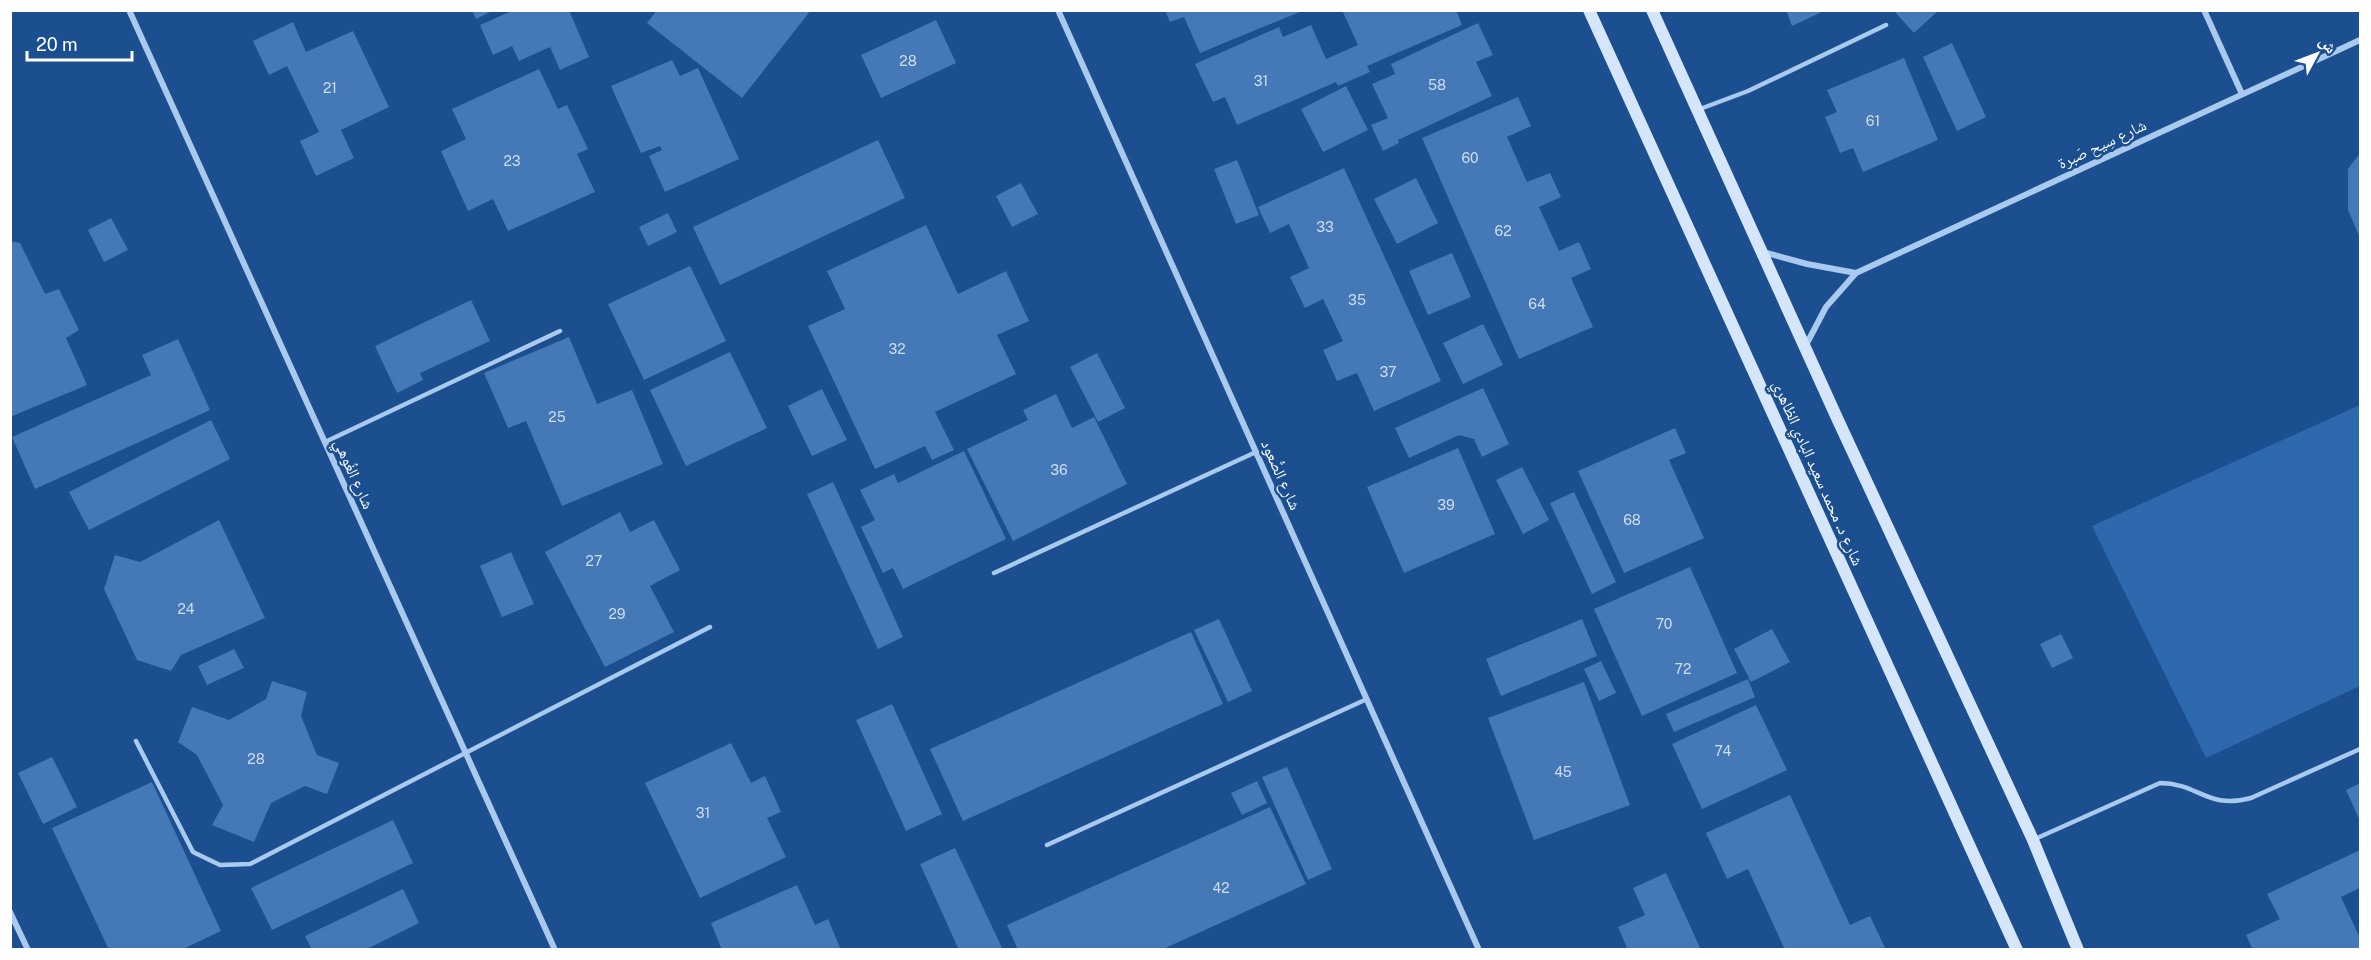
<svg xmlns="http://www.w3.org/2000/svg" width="2371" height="960" font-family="'Public Sans','Noto Naskh Arabic',sans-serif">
  <rect width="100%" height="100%" fill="#1b4f8f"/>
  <!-- green -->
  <path fill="#2e69ad" d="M 2360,405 L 2360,686 L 2206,758 L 2092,526 Z"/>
  <!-- building -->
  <g fill="#4478b7">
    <path d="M 472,10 L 494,10 L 476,19 Z"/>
    <path d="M 514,10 L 569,10 L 589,57 L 560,70 L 550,47 L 519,61 L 512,46 L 493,55 L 480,25 Z"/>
    <path d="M 657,10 L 811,10 L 742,98 L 647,23 Z"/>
    <path d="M 1165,10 L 1302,10 L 1302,11 L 1200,53 L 1184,17 L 1170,22 Z"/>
    <path d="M 1342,10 L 1456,10 L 1462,25 L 1367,66 L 1370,72 L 1338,86 L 1336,82 L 1237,125 L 1225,97 L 1213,102 L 1195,64 L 1279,27 L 1283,37 L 1311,25 L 1326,59 L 1358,45 Z"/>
    <path d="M 1786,10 L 1826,10 L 1792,26 Z"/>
    <path d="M 1893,10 L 1939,10 L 1914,33 Z"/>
    <path d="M 936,20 L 956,63 L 881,98 L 861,55 Z"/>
    <path d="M 293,22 L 306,52 L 353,31 L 389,107 L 341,130 L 354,158 L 316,176 L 300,141 L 319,132 L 287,66 L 269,75 L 253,41 Z"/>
    <path d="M 1478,23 L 1493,55 L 1476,62 L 1492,96 L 1398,140 L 1399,143 L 1383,151 L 1371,125 L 1388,118 L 1372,84 L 1395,74 L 1391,64 Z"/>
    <path d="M 1952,43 L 1986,117 L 1957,131 L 1923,57 Z"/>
    <path d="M 1904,58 L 1938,140 L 1863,172 L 1853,148 L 1840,153 L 1825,117 L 1837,112 L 1827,90 Z"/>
    <path d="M 672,60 L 680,76 L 698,68 L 739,159 L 665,192 L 649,156 L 662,150 L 660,146 L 641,153 L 611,86 Z"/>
    <path d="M 539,69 L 558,109 L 567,105 L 588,149 L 577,154 L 595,192 L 508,231 L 493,199 L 468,211 L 441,151 L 466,139 L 452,109 Z"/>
    <path d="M 1346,86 L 1368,130 L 1323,152 L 1301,109 Z"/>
    <path d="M 1518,97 L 1531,126 L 1507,137 L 1527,182 L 1550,173 L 1561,197 L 1539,207 L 1559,251 L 1579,242 L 1591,269 L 1571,278 L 1593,327 L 1519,359 L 1422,138 Z"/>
    <path d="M 878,140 L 905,198 L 720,285 L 693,227 Z"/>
    <path d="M 2360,153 L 2360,238 L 2348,210 L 2348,169 Z"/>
    <path d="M 1237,160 L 1259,215 L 1236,224 L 1214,169 Z"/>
    <path d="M 1344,168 L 1441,381 L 1374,411 L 1357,373 L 1337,381 L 1323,350 L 1343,341 L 1323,299 L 1305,308 L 1290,277 L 1309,268 L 1289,224 L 1270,233 L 1258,207 Z"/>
    <path d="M 1416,178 L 1438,223 L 1397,244 L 1374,199 Z"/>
    <path d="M 1021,183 L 1038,214 L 1012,227 L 996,196 Z"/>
    <path d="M 668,213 L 677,232 L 648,246 L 639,227 Z"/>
    <path d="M 111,218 L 128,250 L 104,262 L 88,230 Z"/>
    <path d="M 926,225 L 958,294 L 1006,271 L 1029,321 L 997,335 L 1016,374 L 935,412 L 954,450 L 932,460 L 925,446 L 875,469 L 808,326 L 845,309 L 827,271 Z"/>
    <path d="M 10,241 L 20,243 L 45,294 L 59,289 L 79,330 L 66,338 L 87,385 L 10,417 Z"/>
    <path d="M 1452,253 L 1471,297 L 1428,315 L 1409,271 Z"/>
    <path d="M 690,266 L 726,341 L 644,380 L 608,304 Z"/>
    <path d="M 471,300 L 490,341 L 420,373 L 423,380 L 397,393 L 375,346 Z"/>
    <path d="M 1483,324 L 1503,365 L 1463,384 L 1443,343 Z"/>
    <path d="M 569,337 L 597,404 L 632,390 L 663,464 L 562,506 L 526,421 L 508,428 L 484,373 Z"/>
    <path d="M 178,339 L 210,410 L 35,489 L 12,437 L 151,375 L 142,355 Z"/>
    <path d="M 730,352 L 767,428 L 686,466 L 650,390 Z"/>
    <path d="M 1097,353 L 1125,408 L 1098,422 L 1070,367 Z"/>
    <path d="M 1483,388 L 1509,444 L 1482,457 L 1474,439 L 1459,435 L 1409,458 L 1395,428 Z"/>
    <path d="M 822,389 L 847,440 L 812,456 L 788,406 Z"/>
    <path d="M 1056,394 L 1072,428 L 1094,417 L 1127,484 L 1013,541 L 967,449 L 1028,420 L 1023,410 Z"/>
    <path d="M 211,420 L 230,459 L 89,530 L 69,492 Z"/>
    <path d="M 1675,428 L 1686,453 L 1669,460 L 1704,538 L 1624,573 L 1578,471 Z"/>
    <path d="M 1458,448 L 1495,534 L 1404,573 L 1367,487 Z"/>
    <path d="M 964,451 L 1006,539 L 903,589 L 893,568 L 883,573 L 861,527 L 875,520 L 860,490 L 894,474 L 898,483 Z"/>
    <path d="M 1522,467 L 1549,520 L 1523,534 L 1496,480 Z"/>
    <path d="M 833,482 L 903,637 L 878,649 L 807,494 Z"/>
    <path d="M 1574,492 L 1616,582 L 1592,594 L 1550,503 Z"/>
    <path d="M 620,512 L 630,532 L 654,520 L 680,570 L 650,586 L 674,632 L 605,667 L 545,552 Z"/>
    <path d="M 219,520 L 265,618 L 181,655 L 171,671 L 137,660 L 104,589 L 115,555 L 140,562 Z"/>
    <path d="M 511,552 L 534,604 L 502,617 L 480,566 Z"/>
    <path d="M 1690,567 L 1737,673 L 1642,716 L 1594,609 Z"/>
    <path d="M 1219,619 L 1252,691 L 1228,702 L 1194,630 Z"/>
    <path d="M 1582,619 L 1597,656 L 1501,696 L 1486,659 Z"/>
    <path d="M 1772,629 L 1790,662 L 1751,682 L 1734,649 Z"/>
    <path d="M 1191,632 L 1223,704 L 963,821 L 930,749 Z"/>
    <path d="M 2061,634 L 2073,658 L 2052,668 L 2040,644 Z"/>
    <path d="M 234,649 L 244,668 L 207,685 L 198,666 Z"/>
    <path d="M 1601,661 L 1616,693 L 1599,701 L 1584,669 Z"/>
    <path d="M 1748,679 L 1755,697 L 1674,732 L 1666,714 Z"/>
    <path d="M 272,681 L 307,692 L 301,716 L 317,755 L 339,763 L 327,794 L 305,786 L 271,803 L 254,842 L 212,825 L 223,805 L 197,755 L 178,742 L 192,707 L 229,720 L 266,699 Z"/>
    <path d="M 1584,682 L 1630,805 L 1534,840 L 1488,718 Z"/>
    <path d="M 892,704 L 942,814 L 906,831 L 856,720 Z"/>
    <path d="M 1756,705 L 1787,770 L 1702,809 L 1672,744 Z"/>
    <path d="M 731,743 L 751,783 L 765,776 L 781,812 L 767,818 L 786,857 L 700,898 L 645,783 Z"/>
    <path d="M 52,757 L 77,807 L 43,824 L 18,773 Z"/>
    <path d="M 1287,767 L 1332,869 L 1308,880 L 1262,777 Z"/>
    <path d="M 1257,781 L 1267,803 L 1242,815 L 1231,793 Z"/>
    <path d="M 152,782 L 221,931 L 181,950 L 109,950 L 52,828 Z"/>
    <path d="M 2360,783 L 2360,821 L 2346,790 Z"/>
    <path d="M 1790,795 L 1850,925 L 1870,916 L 1886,950 L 1785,950 L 1748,869 L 1727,879 L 1706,833 Z"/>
    <path d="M 1270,807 L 1306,884 L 1161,950 L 1018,950 L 1007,925 Z"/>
    <path d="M 393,820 L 413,863 L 272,930 L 251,888 Z"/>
    <path d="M 955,848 L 1003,950 L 959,950 L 920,864 Z"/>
    <path d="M 2360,850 L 2360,888 L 2341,897 L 2360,938 L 2360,950 L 2253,950 L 2246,935 L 2280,919 L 2267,894 Z"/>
    <path d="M 1666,873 L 1701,950 L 1628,950 L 1618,927 L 1645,915 L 1633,888 Z"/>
    <path d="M 797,885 L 815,925 L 828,919 L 841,950 L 722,950 L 711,923 Z"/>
    <path d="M 403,889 L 419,923 L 365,950 L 312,950 L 305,936 Z"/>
  </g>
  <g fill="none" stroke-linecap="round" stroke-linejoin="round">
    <!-- lane -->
    <g stroke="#a9c9ee" stroke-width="4.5">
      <path d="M 1700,109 L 1748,91 L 1886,25"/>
      <path d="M 325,442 L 560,331"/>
      <path d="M 994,573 L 1256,452"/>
      <path d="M 136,741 L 193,852 L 220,865 L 250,864 L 710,627"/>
      <path d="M 2035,839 L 2160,783 C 2199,783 2207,810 2251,798 L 2360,749"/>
      <path d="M 1047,845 L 1367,699"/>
    </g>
    <!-- street -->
    <g stroke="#a9c9ee" stroke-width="6">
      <path d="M 129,10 L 555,950"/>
      <path d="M 1058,10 L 1479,950"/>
      <path d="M 2204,10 L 2242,94"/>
      <path d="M 1763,252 L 1807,264 L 1856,273"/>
      <path d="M 1806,345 L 1826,307 L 1856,273 L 2360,40"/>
      <path d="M 10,912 L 28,950"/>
    </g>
    <!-- secondary -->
    <g stroke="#d6e6fa" stroke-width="12">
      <path d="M 1589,10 L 2017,950"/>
      <path d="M 1652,10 L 1837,418 L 2033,840 L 2078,950"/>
    </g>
  </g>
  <g text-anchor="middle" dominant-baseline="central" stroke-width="5" stroke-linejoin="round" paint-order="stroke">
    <!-- number labels -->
    <g font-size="14" fill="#d0dded">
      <text x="908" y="61">28</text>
      <text x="1261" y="81">31</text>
      <text x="1437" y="85">58</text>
      <text x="330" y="88">21</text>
      <text x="1873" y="121">61</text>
      <text x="1470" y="158">60</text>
      <text x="512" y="161">23</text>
      <text x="1325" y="227">33</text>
      <text x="1503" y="231">62</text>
      <text x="1357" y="300">35</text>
      <text x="1537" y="304">64</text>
      <text x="897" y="349">32</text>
      <text x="1388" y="372">37</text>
      <text x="557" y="417">25</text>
      <text x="1059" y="470">36</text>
      <text x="1446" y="505">39</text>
      <text x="1632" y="520">68</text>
      <text x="594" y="561">27</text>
      <text x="186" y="609">24</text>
      <text x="617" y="614">29</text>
      <text x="1664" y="624">70</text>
      <text x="1683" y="669">72</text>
      <text x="1723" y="751">74</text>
      <text x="256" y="759">28</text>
      <text x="1563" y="772">45</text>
      <text x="703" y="813">31</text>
      <text x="1221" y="888">42</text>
    </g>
    <!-- street labels -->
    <g font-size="16" fill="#fff" stroke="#1b4f8f">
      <text transform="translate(2102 144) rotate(-25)">شارع سِيح صَبرة</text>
      <text transform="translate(1818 473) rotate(66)">شارع د. محمد سعيد البادي الظاهري</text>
      <text transform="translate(354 474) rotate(66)">شارع الغُوهي</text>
      <text transform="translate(1281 475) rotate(66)">شارع الصُّعود</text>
    </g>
  </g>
  <!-- border -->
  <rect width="2371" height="960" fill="none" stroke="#ffffff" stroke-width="24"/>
  <!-- north arrow -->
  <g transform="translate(2317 54) rotate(49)" stroke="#1b4f8f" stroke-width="4.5" paint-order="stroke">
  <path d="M0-4.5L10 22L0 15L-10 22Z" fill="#ffffff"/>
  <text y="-9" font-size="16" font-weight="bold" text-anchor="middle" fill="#ffffff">ش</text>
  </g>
  <!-- scale -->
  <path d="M27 51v9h105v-9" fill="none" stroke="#ffffff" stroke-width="3"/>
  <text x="36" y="51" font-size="18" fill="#ffffff" stroke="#1b4f8f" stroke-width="4.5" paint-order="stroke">20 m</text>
</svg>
